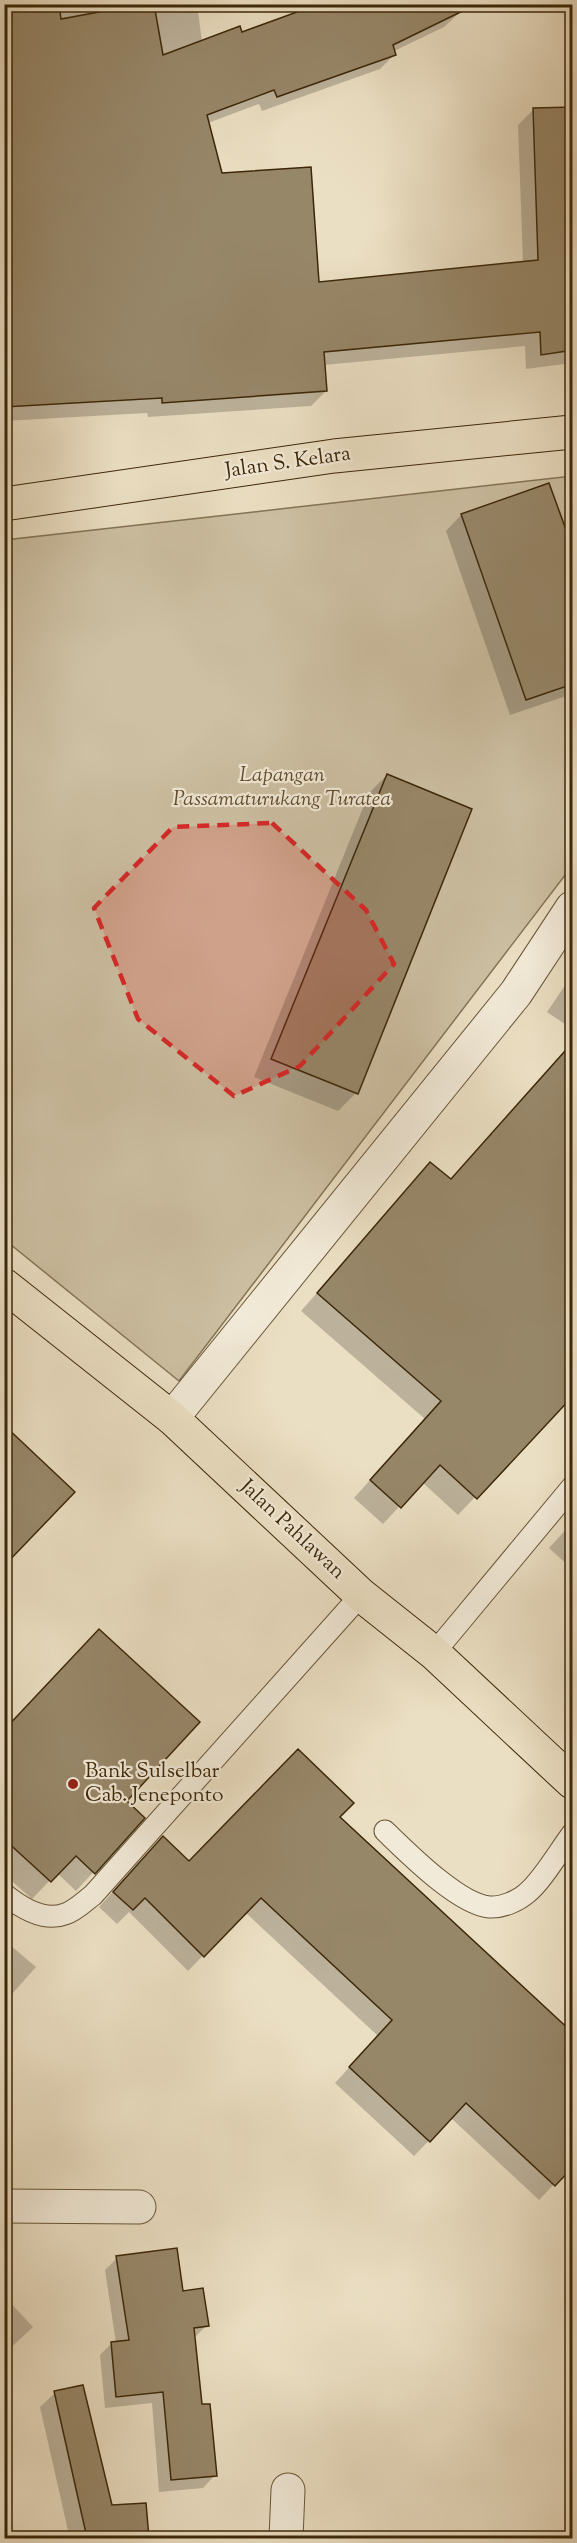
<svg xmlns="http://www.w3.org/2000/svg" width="577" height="2543" font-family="'Sorts Mill Goudy',serif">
  <rect width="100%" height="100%" fill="#ebdfc3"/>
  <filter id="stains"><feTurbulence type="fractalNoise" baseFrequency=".00333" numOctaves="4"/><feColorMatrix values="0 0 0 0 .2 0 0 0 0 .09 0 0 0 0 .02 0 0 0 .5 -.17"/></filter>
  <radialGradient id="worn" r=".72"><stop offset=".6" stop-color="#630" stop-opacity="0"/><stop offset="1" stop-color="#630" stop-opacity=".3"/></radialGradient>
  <!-- green -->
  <path fill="#cdc0a3" stroke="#847456" stroke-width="1.5" d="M 572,476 L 572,866 L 179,1381 L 5,1240 L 5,540 Z"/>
  <!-- shadow -->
  <g fill="#0003">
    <path d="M 4,4 L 197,4 L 202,42 L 241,34 L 298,14 L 292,4 L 469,4 L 444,27 L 394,51 L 395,54 L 380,69 L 262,111 L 259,104 L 208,123 L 220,175 L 318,283 L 523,263 L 518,125 L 533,110 L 572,109 L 572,363 L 526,369 L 525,346 L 324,365 L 326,391 L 311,406 L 148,417 L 147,413 L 4,421 Z"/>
    <path d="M 549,485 L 572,554 L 572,694 L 510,715 L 446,531 L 461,515 Z"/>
    <path d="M 387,775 L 356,1093 L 338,1111 L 254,1077 L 369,793 Z"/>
    <path d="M 572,975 L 572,1029 L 547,1012 Z"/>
    <path d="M 564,1054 L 572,1062 L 572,1413 L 563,1404 L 458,1515 L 422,1482 L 383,1524 L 354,1498 L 425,1419 L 301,1311 L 430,1164 L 450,1180 Z"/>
    <path d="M 572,1523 L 572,1569 L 549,1548 Z"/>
    <path d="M 4,1731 L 125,1801 L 143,1818 L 76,1891 L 57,1873 L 32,1899 L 4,1874 Z"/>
    <path d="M 338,1817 L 572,2165 L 539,2200 L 451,2118 L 414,2156 L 335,2083 L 378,2036 L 245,1912 L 188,1971 L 129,1912 L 117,1924 L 99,1907 L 148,1853 L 189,1863 Z"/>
    <path d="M 4,1940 L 36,1967 L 4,2003 Z"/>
    <path d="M 117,2258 L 182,2293 L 207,2325 L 194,2338 L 200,2406 L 215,2475 L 203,2488 L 159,2492 L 152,2403 L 105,2408 L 100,2355 L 112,2343 L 116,2343 L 105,2270 Z"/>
    <path d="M 5,2297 L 33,2327 L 4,2354 L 4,2298 Z"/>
    <path d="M 55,2393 L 111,2507 L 145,2504 L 148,2538 L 40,2538 L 69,2535 L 40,2407 Z"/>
  </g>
  <!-- building -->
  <g fill="#978769" stroke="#3c2708" stroke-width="1.5">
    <path d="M 4,4 L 59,4 L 61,19 L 142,4 L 154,4 L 163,55 L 240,26 L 242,32 L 319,4 L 477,4 L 393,45 L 396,55 L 277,97 L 274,90 L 207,115 L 222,173 L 311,167 L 319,282 L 538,260 L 533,108 L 573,107 L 573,350 L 541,355 L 540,332 L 324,352 L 327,391 L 162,403 L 162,398 L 4,407 Z"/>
    <path d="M 549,483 L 573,549 L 573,684 L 526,700 L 461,514 Z"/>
    <path d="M 387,774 L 472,809 L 358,1094 L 271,1059 Z"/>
    <path d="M 573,1042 L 573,1396 L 477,1499 L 440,1465 L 401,1508 L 370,1480 L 441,1401 L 317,1293 L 430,1162 L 451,1179 Z"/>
    <path d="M 4,1425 L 75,1492 L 4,1566 Z"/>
    <path d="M 99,1629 L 200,1722 L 127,1801 L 145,1818 L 95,1874 L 76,1856 L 51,1882 L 4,1839 L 4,1730 Z"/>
    <path d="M 298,1749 L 354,1803 L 340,1817 L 573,2033 L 573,2167 L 555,2186 L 466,2103 L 430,2142 L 349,2067 L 392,2020 L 261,1898 L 204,1957 L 145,1898 L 133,1910 L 113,1892 L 163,1836 L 189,1861 Z"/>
    <path d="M 177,2248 L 183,2291 L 203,2288 L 209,2326 L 194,2328 L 202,2404 L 210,2404 L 217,2476 L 171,2480 L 163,2392 L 116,2397 L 111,2342 L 129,2340 L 116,2256 Z"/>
    <path d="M 83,2385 L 112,2505 L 146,2503 L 149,2538 L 87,2538 L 54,2391 Z"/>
  </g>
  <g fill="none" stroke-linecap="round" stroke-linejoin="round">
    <!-- service casing -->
    <g stroke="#685537" stroke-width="23">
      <g id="service">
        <path d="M 434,1653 L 572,1487"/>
        <path d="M 385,1831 C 407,1852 458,1904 489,1907 C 502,1908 518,1901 527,1893 C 542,1881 560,1850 572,1834"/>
        <path d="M 4,1894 C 20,1907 44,1922 65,1914 C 75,1911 85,1901 93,1895 L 361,1595"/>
      </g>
    </g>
    <!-- minor casing -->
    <g stroke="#685537" stroke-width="35">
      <g id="minor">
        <path d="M 172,1418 L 516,993 L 572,908"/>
        <path d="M 4,2206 L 139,2207"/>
        <path d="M 286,2538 L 288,2490"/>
      </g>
    </g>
    <!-- primary casing -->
    <g stroke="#3c2708" stroke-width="35">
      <path id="primary" d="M 4,504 L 334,456 L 572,432"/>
    </g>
    <!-- trunk casing -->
    <g stroke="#3c2708" stroke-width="35">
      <path id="trunk" d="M 4,1285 L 172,1418 L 361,1595 L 434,1653 L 572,1782"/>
    </g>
    <!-- service -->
    <use href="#service" stroke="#f2ead8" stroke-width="21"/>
    <!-- minor -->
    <use href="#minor" stroke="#f2ead8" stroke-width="33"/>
    <!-- primary -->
    <use href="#primary" stroke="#ebdfc3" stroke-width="33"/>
    <!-- trunk -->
    <use href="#trunk" stroke="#ebdfc3" stroke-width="33"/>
  </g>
  <!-- marked area -->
  <path fill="#d62828" fill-opacity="0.2" stroke="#d62828" stroke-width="4.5" stroke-dasharray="12 8" stroke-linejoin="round" d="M 272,823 L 366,910 L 394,964 L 300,1066 L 234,1096 L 138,1019 L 94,908 L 173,827 Z"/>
  <!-- markers -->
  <circle fill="#8f2418" stroke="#f2ead8" stroke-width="2" cx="73" cy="1784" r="6"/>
  <g text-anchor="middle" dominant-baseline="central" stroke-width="4.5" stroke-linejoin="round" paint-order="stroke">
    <!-- street labels -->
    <g font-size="21" fill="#3c2708" stroke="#f2ead8">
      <text transform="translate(288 463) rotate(-8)">Jalan S. Kelara</text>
      <text transform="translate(292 1530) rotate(43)">Jalan Pahlawan</text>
    </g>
    <!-- park labels -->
    <g font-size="21" font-style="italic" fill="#604d2f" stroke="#f2ead8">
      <text x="282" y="776">Lapangan<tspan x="282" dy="24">Passamaturukang Turatea</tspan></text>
    </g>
    <!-- poi labels -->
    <g font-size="21" fill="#3c2708" stroke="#f2ead8" text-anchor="start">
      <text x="85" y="1772">Bank Sulselbar<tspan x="85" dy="24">Cab. Jeneponto</tspan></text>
    </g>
  </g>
  <!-- margin -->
  <rect width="577" height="2543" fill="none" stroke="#ebdfc3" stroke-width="24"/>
  <rect x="6" y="6" width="565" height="2531" fill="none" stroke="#3c2708" stroke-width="3"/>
  <rect x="12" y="12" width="553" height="2519" fill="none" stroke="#3c2708" stroke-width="1.5"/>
  <rect width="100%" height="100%" filter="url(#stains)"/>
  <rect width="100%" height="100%" fill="url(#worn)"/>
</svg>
